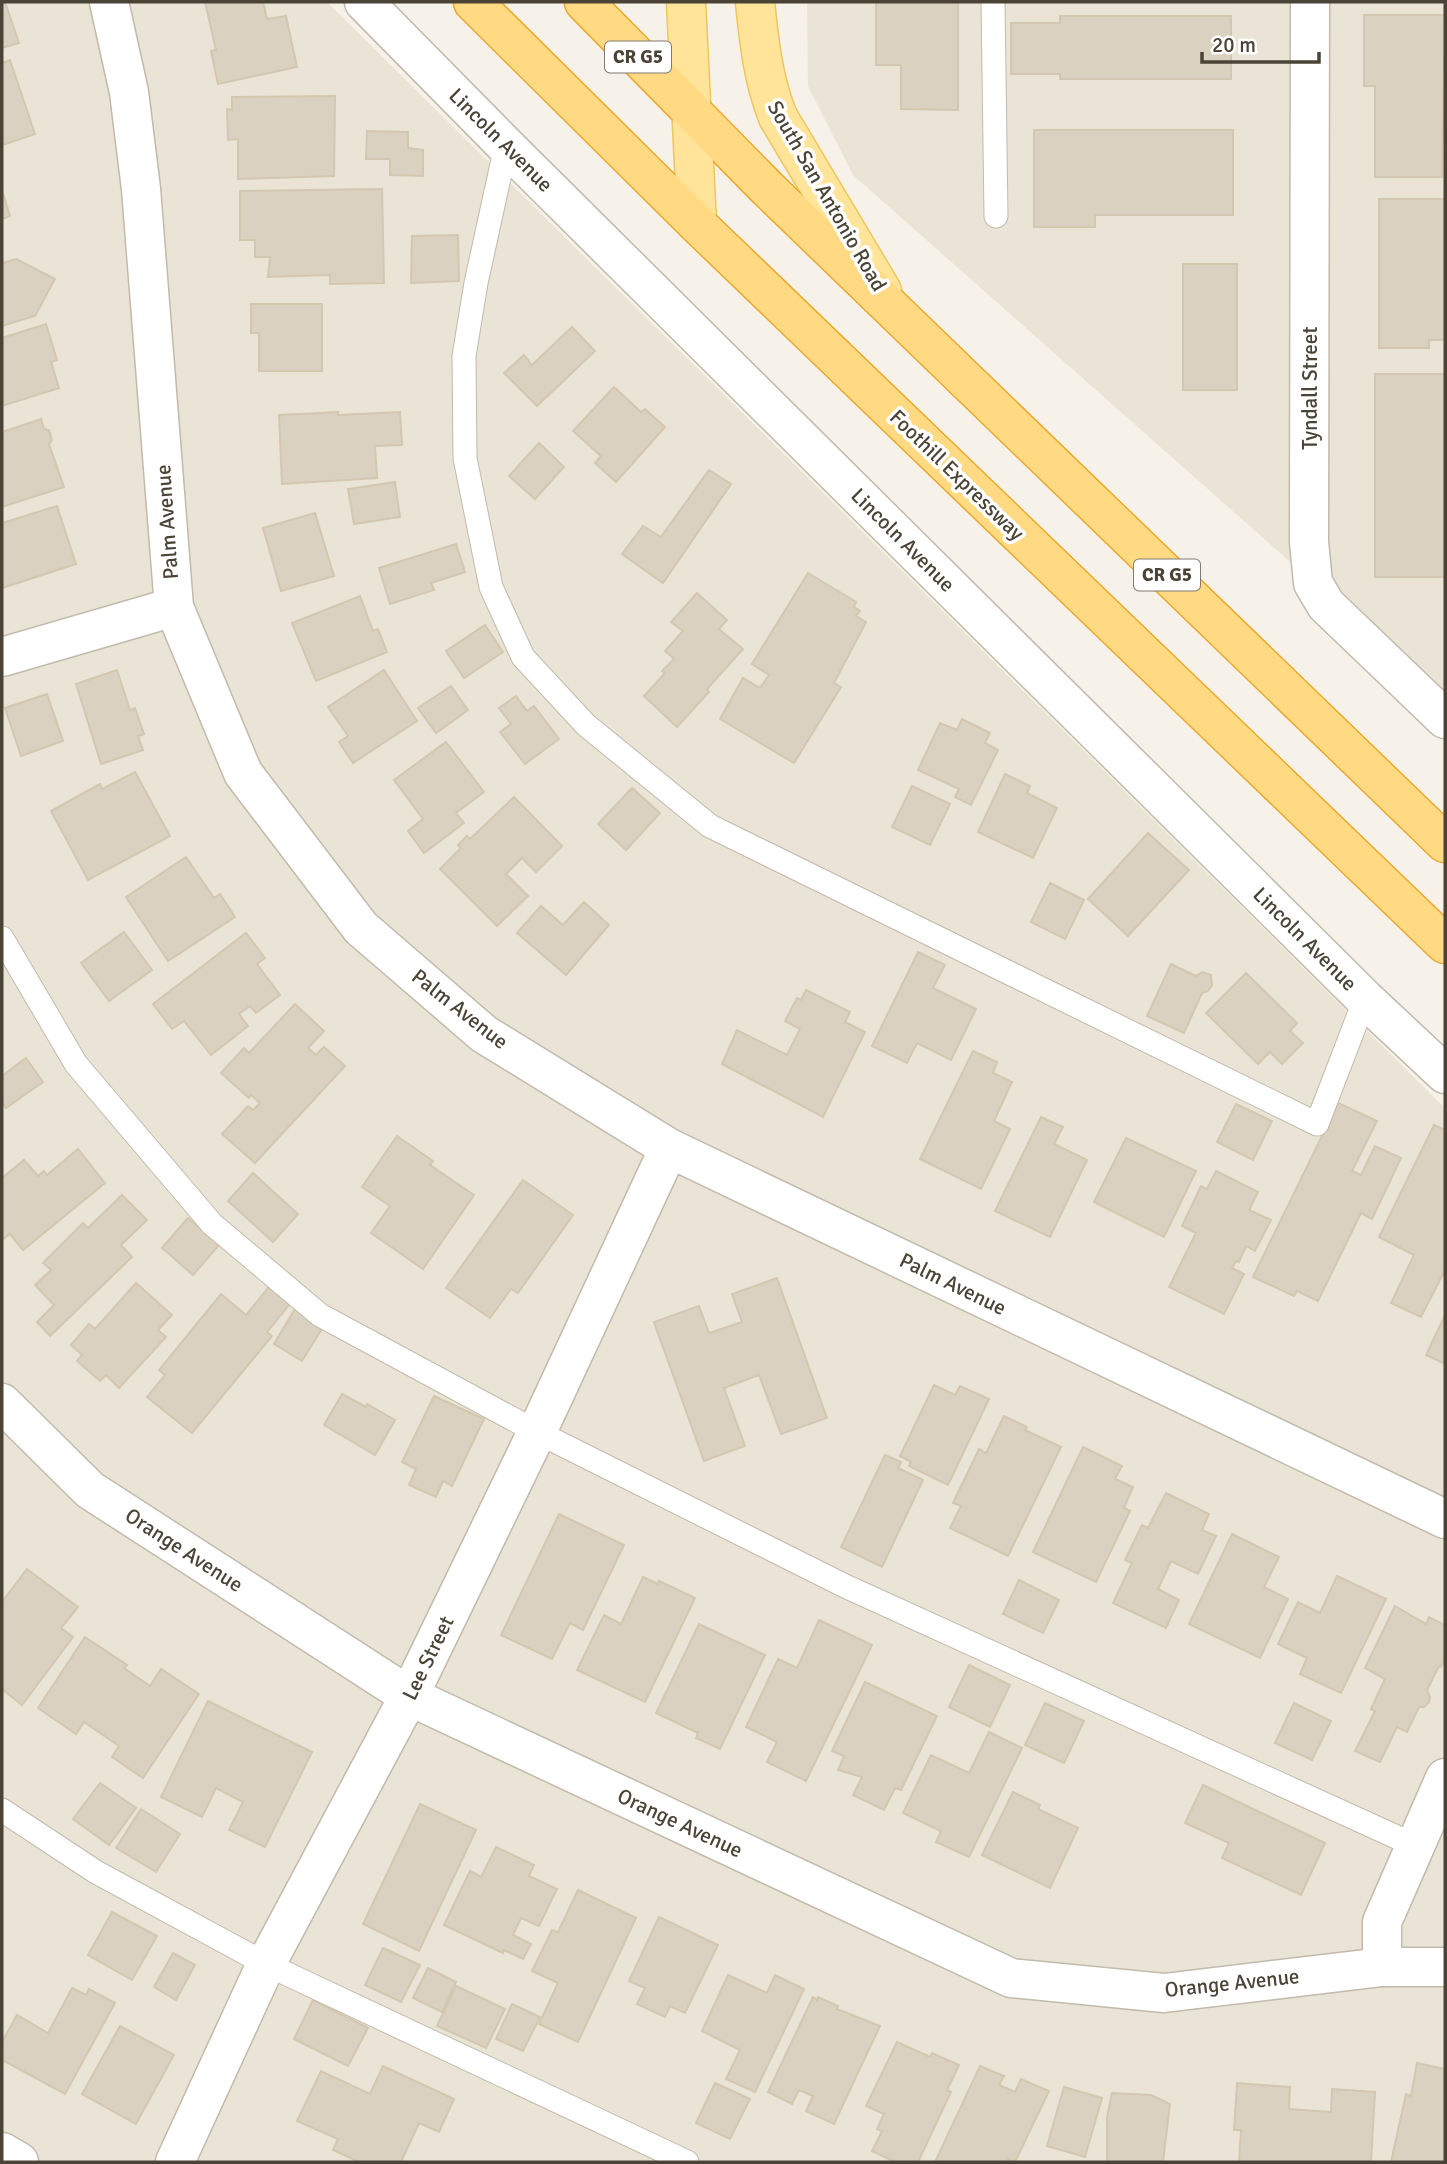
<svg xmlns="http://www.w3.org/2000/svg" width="1447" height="2164" font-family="Signika,sans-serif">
  <rect width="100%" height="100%" fill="#f6f2e9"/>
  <!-- residential -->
  <g fill="#eae4d7">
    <path d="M 2,2 L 327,2 L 1445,1108 L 1445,2162 L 2,2162 Z"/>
    <path d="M 807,2 L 1445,2 L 1445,699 L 853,175 L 808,86 Z"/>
  </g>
  <!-- building -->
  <g fill="#dbd1c0" stroke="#d4c7b0" stroke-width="2">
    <path d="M 2,2 L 5,2 L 19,43 L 2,48 Z"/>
    <path d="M 205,2 L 263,2 L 267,19 L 286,16 L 297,67 L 218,84 L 211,51 L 216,50 Z"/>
    <path d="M 876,2 L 958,2 L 958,110 L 901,109 L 901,65 L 876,65 Z"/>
    <path d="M 1364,15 L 1445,15 L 1442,177 L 1375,177 L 1375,86 L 1364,86 Z"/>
    <path d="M 1060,16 L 1231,16 L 1231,79 L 1060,79 L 1060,74 L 1011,74 L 1011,23 L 1060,23 Z"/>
    <path d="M 10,60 L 35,134 L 2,145 L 2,63 Z"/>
    <path d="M 335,96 L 334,176 L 238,179 L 238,139 L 228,140 L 227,109 L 232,110 L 232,97 Z"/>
    <path d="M 1034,130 L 1233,130 L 1233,215 L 1095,215 L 1095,227 L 1034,227 Z"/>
    <path d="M 367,131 L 408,132 L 408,148 L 423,150 L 423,176 L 390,175 L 390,159 L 366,159 Z"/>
    <path d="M 382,189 L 384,283 L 330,284 L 330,275 L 268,277 L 270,257 L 255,257 L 255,240 L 240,240 L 240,191 Z"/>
    <path d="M 2,190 L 10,216 L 2,219 Z"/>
    <path d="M 1379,199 L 1445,199 L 1445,340 L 1429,340 L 1429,348 L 1379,348 Z"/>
    <path d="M 458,235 L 459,281 L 411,283 L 412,236 Z"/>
    <path d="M 16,259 L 55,279 L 35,316 L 2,326 L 2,263 Z"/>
    <rect x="1183" y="264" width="54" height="126"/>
    <path d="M 251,304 L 322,304 L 322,371 L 259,371 L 259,333 L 251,333 Z"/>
    <path d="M 46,324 L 57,360 L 51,362 L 59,388 L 2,406 L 2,338 Z"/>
    <path d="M 572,327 L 595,351 L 537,406 L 504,373 L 524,355 L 532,365 Z"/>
    <rect x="1375" y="374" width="70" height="203"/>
    <path d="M 614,387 L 641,412 L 645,409 L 665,427 L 616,482 L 595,463 L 601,456 L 573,431 Z"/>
    <path d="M 338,412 L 338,415 L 400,412 L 402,445 L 375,446 L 377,478 L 282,484 L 279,415 Z"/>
    <path d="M 41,419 L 44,429 L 49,430 L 52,440 L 49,444 L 64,487 L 2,507 L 2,432 Z"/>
    <path d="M 539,443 L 564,467 L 535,499 L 509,476 Z"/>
    <path d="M 709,470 L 731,484 L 663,583 L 622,554 L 643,526 L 661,537 Z"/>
    <path d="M 395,482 L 400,517 L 354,524 L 348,489 Z"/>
    <path d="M 57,506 L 76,564 L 2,588 L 2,523 Z"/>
    <path d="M 315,513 L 334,576 L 281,591 L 263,528 Z"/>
    <path d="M 456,544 L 465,572 L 431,583 L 434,590 L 390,604 L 379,568 Z"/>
    <path d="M 808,573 L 856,602 L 854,607 L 860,611 L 856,616 L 866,622 L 834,683 L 841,687 L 794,763 L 720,719 L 743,678 L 760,688 L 769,675 L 752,664 Z"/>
    <path d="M 697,593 L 727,620 L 719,629 L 743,649 L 707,689 L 709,692 L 677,727 L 644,696 L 665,673 L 662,671 L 674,659 L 665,651 L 683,631 L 671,622 Z"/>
    <path d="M 360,596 L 373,631 L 378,629 L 387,652 L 316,681 L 292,623 Z"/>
    <path d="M 485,625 L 503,652 L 464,678 L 446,651 Z"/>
    <path d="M 117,670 L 130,710 L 135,708 L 144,734 L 138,736 L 143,750 L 101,764 L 76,684 Z"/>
    <path d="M 384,670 L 417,721 L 353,763 L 339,742 L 348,736 L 328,707 Z"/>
    <path d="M 451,686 L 468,710 L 436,733 L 418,708 Z"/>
    <path d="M 47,694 L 63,741 L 21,756 L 5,708 Z"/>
    <path d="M 516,696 L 527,711 L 534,706 L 559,739 L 525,764 L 500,732 L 511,724 L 499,708 Z"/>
    <path d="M 962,719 L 990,733 L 985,743 L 998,750 L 971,805 L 955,797 L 959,789 L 918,770 L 940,723 L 957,730 Z"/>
    <path d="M 446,742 L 484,792 L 456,813 L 464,823 L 424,853 L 408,831 L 423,819 L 394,780 Z"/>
    <path d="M 135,772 L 170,836 L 88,880 L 51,811 L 100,784 L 102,789 Z"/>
    <path d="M 1005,774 L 1030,786 L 1027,793 L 1057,808 L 1033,858 L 978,832 Z"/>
    <path d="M 912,786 L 950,804 L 930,845 L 892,827 Z"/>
    <path d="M 632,788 L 660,813 L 626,850 L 598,824 Z"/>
    <path d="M 514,797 L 562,846 L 536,872 L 522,858 L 506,874 L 528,896 L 497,926 L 440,869 L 461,848 L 458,845 L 467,836 L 470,839 Z"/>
    <path d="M 1148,833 L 1189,870 L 1128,936 L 1088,899 Z"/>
    <path d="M 186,857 L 214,898 L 220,894 L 235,917 L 168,961 L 126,897 Z"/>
    <path d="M 1050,883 L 1084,900 L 1065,939 L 1031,922 Z"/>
    <path d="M 584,902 L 609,925 L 566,975 L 517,933 L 541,906 L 563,925 Z"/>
    <path d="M 124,932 L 152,970 L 109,1001 L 81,963 Z"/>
    <path d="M 246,933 L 265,958 L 257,964 L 280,995 L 256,1013 L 250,1006 L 239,1014 L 248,1026 L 211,1055 L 184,1021 L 172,1029 L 153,1004 Z"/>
    <path d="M 918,952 L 945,965 L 933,988 L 976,1009 L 951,1060 L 917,1043 L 907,1063 L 872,1046 Z"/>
    <path d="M 1171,964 L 1196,976 L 1202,972 L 1211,975 L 1212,985 L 1208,991 L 1202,993 L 1184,1033 L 1147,1016 Z"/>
    <path d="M 1246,973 L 1297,1023 L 1290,1031 L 1303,1043 L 1282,1064 L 1270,1052 L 1258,1064 L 1206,1013 Z"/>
    <path d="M 806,990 L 850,1012 L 845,1022 L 865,1032 L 823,1117 L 722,1064 L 737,1030 L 787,1055 L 800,1029 L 785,1021 L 797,998 L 801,1000 Z"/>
    <path d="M 295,1004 L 324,1031 L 308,1048 L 316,1055 L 324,1047 L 345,1066 L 255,1163 L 222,1134 L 248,1106 L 253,1110 L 260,1103 L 251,1095 L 249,1098 L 221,1073 L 244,1048 L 249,1053 Z"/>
    <path d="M 973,1051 L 997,1062 L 993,1073 L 1012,1082 L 994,1121 L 1010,1129 L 981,1189 L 920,1159 Z"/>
    <path d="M 26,1058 L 43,1082 L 6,1108 L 2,1102 L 2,1076 Z"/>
    <path d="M 1338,1103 L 1377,1121 L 1352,1171 L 1361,1175 L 1375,1146 L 1401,1158 L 1372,1219 L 1361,1213 L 1318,1301 L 1297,1291 L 1294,1296 L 1253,1277 Z"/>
    <path d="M 1236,1104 L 1272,1121 L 1253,1160 L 1217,1142 Z"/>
    <path d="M 1041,1117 L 1063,1127 L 1054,1144 L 1087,1160 L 1050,1237 L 995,1211 Z"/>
    <path d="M 1434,1125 L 1445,1130 L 1445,1270 L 1421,1317 L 1391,1303 L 1414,1255 L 1379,1237 Z"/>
    <path d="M 397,1136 L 433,1161 L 430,1165 L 474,1195 L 423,1269 L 371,1233 L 390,1206 L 362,1187 Z"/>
    <path d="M 1126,1138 L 1196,1171 L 1164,1237 L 1094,1202 Z"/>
    <path d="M 78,1149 L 105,1183 L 23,1250 L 10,1234 L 2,1240 L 2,1178 L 24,1160 L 38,1176 L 44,1171 L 47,1175 Z"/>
    <path d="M 1216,1171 L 1258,1192 L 1249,1210 L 1271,1220 L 1255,1251 L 1246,1246 L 1239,1262 L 1236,1261 L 1232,1268 L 1244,1274 L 1224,1314 L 1169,1287 L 1196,1233 L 1182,1226 L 1201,1186 L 1207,1189 Z"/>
    <path d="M 253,1173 L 298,1214 L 273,1242 L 228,1201 Z"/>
    <path d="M 523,1180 L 573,1215 L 518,1293 L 511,1289 L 490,1318 L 446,1288 Z"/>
    <path d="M 122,1195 L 147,1220 L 121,1245 L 132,1257 L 50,1336 L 37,1322 L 54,1305 L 35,1285 L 51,1270 L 43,1263 L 83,1223 L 88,1228 Z"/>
    <path d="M 188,1218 L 219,1245 L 193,1275 L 162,1248 Z"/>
    <path d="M 777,1278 L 827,1418 L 781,1434 L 759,1375 L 724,1388 L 745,1446 L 704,1461 L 654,1322 L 699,1306 L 709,1333 L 742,1322 L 732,1294 Z"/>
    <path d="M 136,1283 L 172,1315 L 158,1330 L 166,1337 L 119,1388 L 106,1375 L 100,1381 L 77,1361 L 82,1355 L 71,1345 L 89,1324 L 95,1329 Z"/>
    <path d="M 269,1287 L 290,1304 L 267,1332 L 272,1336 L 192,1433 L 147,1397 L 165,1375 L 159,1370 L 221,1294 L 246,1315 Z"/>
    <path d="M 295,1309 L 323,1327 L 302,1361 L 274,1344 Z"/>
    <path d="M 1445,1315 L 1445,1364 L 1426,1355 Z"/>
    <path d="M 934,1385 L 955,1395 L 960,1386 L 989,1399 L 948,1485 L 909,1466 L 911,1462 L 900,1456 Z"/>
    <path d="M 342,1394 L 366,1407 L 367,1404 L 395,1420 L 375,1455 L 324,1425 Z"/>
    <path d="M 434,1396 L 484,1419 L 452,1486 L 443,1481 L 436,1497 L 409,1485 L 416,1469 L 402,1462 Z"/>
    <path d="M 1004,1416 L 1027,1427 L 1025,1430 L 1061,1447 L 1008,1556 L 950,1528 L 961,1506 L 953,1503 L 979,1449 L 986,1453 Z"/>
    <path d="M 1083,1447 L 1122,1466 L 1115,1479 L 1133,1487 L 1124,1508 L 1130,1511 L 1096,1582 L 1033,1552 Z"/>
    <path d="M 885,1455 L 901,1462 L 898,1468 L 923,1480 L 882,1567 L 841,1547 Z"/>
    <path d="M 1166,1493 L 1209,1514 L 1202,1530 L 1216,1536 L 1198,1574 L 1171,1561 L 1158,1589 L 1179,1600 L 1166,1628 L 1113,1603 L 1132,1563 L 1125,1560 L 1142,1525 L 1148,1528 Z"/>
    <path d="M 559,1514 L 624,1545 L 583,1630 L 570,1623 L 552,1659 L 501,1635 Z"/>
    <path d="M 1232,1534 L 1279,1557 L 1264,1587 L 1288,1599 L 1260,1658 L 1189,1624 Z"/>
    <path d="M 27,1569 L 78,1607 L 61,1628 L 73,1637 L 22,1705 L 2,1689 L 2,1602 Z"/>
    <path d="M 1337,1576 L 1386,1599 L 1341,1693 L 1300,1674 L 1307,1658 L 1278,1644 L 1298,1602 L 1320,1613 Z"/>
    <path d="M 643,1577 L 658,1584 L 659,1581 L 695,1598 L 645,1702 L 577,1670 L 604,1615 L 621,1624 Z"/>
    <path d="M 1019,1580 L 1059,1600 L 1043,1633 L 1003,1614 Z"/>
    <path d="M 1395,1606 L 1426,1624 L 1429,1617 L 1445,1625 L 1445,1658 L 1441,1667 L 1439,1666 L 1427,1690 L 1430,1697 L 1429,1702 L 1424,1707 L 1419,1707 L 1407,1732 L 1397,1727 L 1380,1762 L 1355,1751 L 1375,1711 L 1371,1709 L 1385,1679 L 1365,1668 Z"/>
    <path d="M 819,1620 L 872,1645 L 806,1781 L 767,1762 L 777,1742 L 746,1727 L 778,1659 L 797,1668 Z"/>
    <path d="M 699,1624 L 765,1655 L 720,1749 L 696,1738 L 698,1733 L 656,1713 Z"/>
    <path d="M 85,1637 L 127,1665 L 124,1668 L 150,1686 L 161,1669 L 199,1694 L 143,1778 L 112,1757 L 119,1746 L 84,1722 L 76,1734 L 38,1708 Z"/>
    <path d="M 969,1665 L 1010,1685 L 990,1727 L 949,1707 Z"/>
    <path d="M 865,1682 L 937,1716 L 901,1790 L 895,1788 L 884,1810 L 853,1795 L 862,1777 L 838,1770 L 844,1756 L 832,1751 Z"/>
    <path d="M 208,1701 L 312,1752 L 265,1847 L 229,1830 L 243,1802 L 216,1788 L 202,1817 L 161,1797 Z"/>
    <path d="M 1045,1703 L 1084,1721 L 1064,1763 L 1025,1745 Z"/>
    <path d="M 1294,1703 L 1331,1721 L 1312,1760 L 1275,1743 Z"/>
    <path d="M 989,1732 L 1022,1748 L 969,1857 L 936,1842 L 941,1831 L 903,1813 L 931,1755 L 969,1773 Z"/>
    <path d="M 100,1783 L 136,1808 L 109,1845 L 73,1819 Z"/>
    <path d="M 1203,1785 L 1325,1843 L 1301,1895 L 1222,1858 L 1229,1843 L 1185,1823 Z"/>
    <path d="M 1013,1792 L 1040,1805 L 1038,1809 L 1078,1828 L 1050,1888 L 982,1855 Z"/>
    <path d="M 420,1804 L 476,1830 L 419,1951 L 363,1924 Z"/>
    <path d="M 141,1809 L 180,1834 L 156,1872 L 116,1848 Z"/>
    <path d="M 496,1847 L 534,1865 L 529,1876 L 557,1889 L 539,1926 L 521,1918 L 513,1935 L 531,1944 L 523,1959 L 504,1950 L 503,1953 L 444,1925 L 470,1871 L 481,1877 Z"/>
    <path d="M 578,1890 L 636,1918 L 578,2042 L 539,2024 L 558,1983 L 532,1971 L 552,1930 L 558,1932 Z"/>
    <path d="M 112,1912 L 157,1936 L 132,1980 L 88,1955 Z"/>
    <path d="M 659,1917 L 718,1945 L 685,2013 L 670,2006 L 665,2017 L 637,2004 L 645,1988 L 629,1981 Z"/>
    <path d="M 383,1948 L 420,1965 L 401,2002 L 365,1985 Z"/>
    <path d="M 173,1953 L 195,1965 L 176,2000 L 154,1987 Z"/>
    <path d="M 428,1968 L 456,1982 L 442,2012 L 413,1998 Z"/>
    <path d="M 728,1975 L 767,1993 L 775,1975 L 804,1989 L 755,2092 L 726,2079 L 740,2050 L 702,2031 Z"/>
    <path d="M 456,1986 L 505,2009 L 486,2048 L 437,2026 Z"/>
    <path d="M 72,1988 L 86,1995 L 89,1989 L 115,2003 L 65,2094 L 2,2060 L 2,2042 L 17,2015 L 48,2033 Z"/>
    <path d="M 813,1997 L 817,2000 L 818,1997 L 838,2006 L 837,2009 L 880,2026 L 834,2124 L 806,2111 L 813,2096 L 799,2090 L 792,2104 L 768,2092 Z"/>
    <path d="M 313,2000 L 368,2028 L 348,2066 L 294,2039 Z"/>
    <path d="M 512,2004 L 540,2017 L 523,2051 L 496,2039 Z"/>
    <path d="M 120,2026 L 174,2055 L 136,2124 L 82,2094 Z"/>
    <path d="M 897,2042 L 930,2057 L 932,2053 L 959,2065 L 947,2090 L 951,2092 L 918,2162 L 895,2162 L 872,2151 L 882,2131 L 877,2129 L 884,2114 L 866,2106 Z"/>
    <path d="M 1417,2063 L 1445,2069 L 1445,2162 L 1391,2162 L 1406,2094 L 1411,2096 Z"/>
    <path d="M 383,2066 L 454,2099 L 439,2132 L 419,2123 L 401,2162 L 359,2162 L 333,2150 L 338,2139 L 297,2121 L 321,2071 L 370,2094 Z"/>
    <path d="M 980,2066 L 1004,2076 L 999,2085 L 1015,2092 L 1021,2079 L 1049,2091 L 1015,2162 L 1008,2159 L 1006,2162 L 935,2162 Z"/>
    <path d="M 715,2083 L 750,2099 L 730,2139 L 696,2123 Z"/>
    <path d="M 1237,2083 L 1290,2087 L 1289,2109 L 1331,2112 L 1332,2089 L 1375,2092 L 1371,2162 L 1239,2162 L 1241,2130 L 1234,2130 Z"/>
    <path d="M 1064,2087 L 1102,2098 L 1085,2157 L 1047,2146 Z"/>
    <path d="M 1112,2093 L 1151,2095 L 1170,2104 L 1163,2162 L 1107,2162 L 1107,2117 Z"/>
  </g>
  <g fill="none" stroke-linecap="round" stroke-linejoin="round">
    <!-- service casing -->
    <g stroke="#c2baab" stroke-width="25">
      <g id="service">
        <path d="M 993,2 L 996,216"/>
        <path d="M 506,146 L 476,283 L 464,356 L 465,458 L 491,587 L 523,657 L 586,725 L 710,826 L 1317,1124 L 1365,999"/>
        <path d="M 2,938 L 76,1064 L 212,1224 L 320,1315 L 537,1432 L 845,1586 L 1414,1845"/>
        <path d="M 2,1810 L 96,1872 L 266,1964 L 687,2162"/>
      </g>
    </g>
    <!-- minor casing -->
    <g stroke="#c2baab" stroke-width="41">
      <g id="minor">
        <path d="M 109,2 L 129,92 L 141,189 L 174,607 L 243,773 L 361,928 L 484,1034 L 669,1148 L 1445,1519"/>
        <path d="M 364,2 L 506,146 L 1365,999 L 1445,1074"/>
        <path d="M 1310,2 L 1309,542 L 1313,583 L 1326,605 L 1445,719"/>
        <path d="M 2,657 L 174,607"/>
        <path d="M 2,1403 L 90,1490 L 409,1696 L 1011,1978 L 1164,1993 L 1382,1967 L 1445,1967"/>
        <path d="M 1382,1967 L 1382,1922 L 1445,1778"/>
        <path d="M 2,2152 L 19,2162"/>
        <path d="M 175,2162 L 266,1964 L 409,1696 L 537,1432 L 669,1148"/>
      </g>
    </g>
    <!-- primary casing -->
    <g stroke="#eec65f" stroke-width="41">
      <g id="primary">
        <path d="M 686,2 L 697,224"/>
        <path d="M 755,2 C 759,41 763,80 778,117 L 882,291"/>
      </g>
    </g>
    <!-- trunk casing -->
    <g stroke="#eba92e" stroke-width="41">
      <g id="trunk">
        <path d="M 473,2 L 697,224 L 1445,944"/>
        <path d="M 584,2 L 767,188 L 1445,843"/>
      </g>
    </g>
    <!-- service -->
    <use href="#service" stroke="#fff" stroke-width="23"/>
    <!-- minor -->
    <use href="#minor" stroke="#fff" stroke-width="38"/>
    <!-- primary -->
    <use href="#primary" stroke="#ffe499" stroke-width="38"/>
    <!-- trunk -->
    <use href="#trunk" stroke="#ffda82" stroke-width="38"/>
  </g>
  <g text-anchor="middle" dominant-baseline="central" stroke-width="7" stroke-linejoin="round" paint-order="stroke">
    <!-- shield labels -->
    <g fill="#fff" stroke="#807b72" stroke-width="2">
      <rect x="605" y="41.5" width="66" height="31" rx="5"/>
      <rect x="1134" y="559.5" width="66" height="31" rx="5"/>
    </g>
    <g font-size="19" font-weight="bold" fill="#4a4336">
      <text x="638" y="57">CR G5</text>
      <text x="1167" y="575">CR G5</text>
    </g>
    <!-- street labels -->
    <g font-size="21" fill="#4a4336" stroke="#fff">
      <text transform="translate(501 140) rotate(45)">Lincoln Avenue</text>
      <text transform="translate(827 196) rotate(60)">South San Antonio Road</text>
      <text transform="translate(1310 388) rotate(-90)">Tyndall Street</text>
      <text transform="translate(957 475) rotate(44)">Foothill Expressway</text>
      <text transform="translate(167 522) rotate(-94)">Palm Avenue</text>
      <text transform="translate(903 540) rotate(45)">Lincoln Avenue</text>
      <text transform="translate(1305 939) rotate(45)">Lincoln Avenue</text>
      <text transform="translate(460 1009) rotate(38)">Palm Avenue</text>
      <text transform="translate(953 1284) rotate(26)">Palm Avenue</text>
      <text transform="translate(184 1550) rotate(33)">Orange Avenue</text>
      <text transform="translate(428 1658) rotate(-64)">Lee Street</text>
      <text transform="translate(680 1823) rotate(25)">Orange Avenue</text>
      <text transform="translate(1232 1983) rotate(-6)">Orange Avenue</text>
    </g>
  </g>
  <!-- border -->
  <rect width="1447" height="2164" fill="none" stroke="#4a4336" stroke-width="7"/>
  <!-- scale -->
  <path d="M1202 52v10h117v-10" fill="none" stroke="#4a4336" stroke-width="3.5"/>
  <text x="1212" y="52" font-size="21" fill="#4a4336" stroke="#ffffff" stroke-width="5" paint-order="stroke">20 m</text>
</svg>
